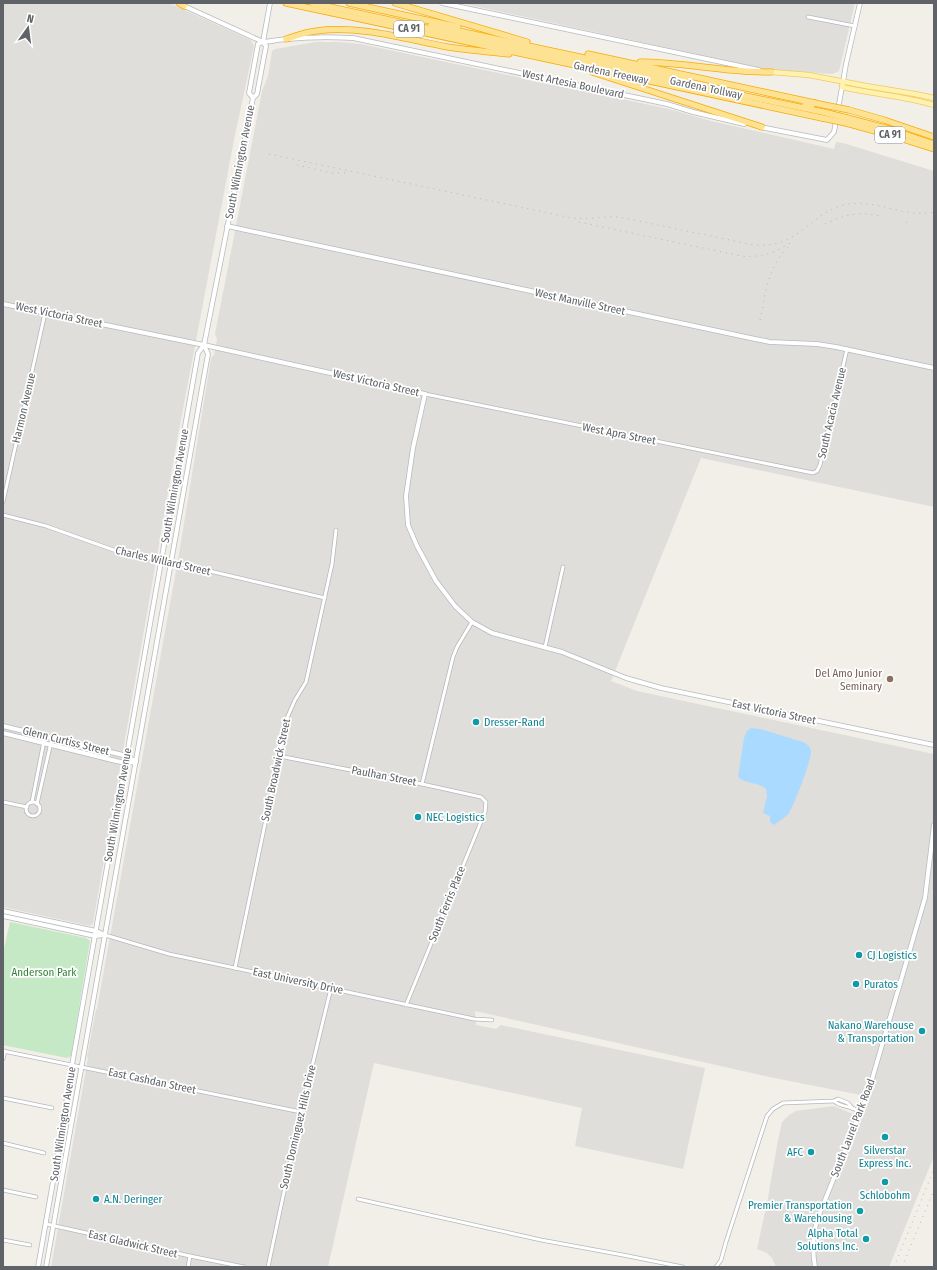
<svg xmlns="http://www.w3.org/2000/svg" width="937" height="1270" font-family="'Fira Sans Condensed',sans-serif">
  <rect width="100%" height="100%" fill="#f1efe8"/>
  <!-- industrial -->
  <g fill="#e0deda">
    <path d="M 3,3 L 169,3 L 251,40 L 254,46 L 234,140 L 178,435 L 93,923 L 90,926 L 3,907 Z"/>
    <path d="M 461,3 L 855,3 L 839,71 L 832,74 L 765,69 Z"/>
    <path d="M 316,42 L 338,42 L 361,44 L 669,109 L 711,121 L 834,149 L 836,142 L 843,143 L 934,171 L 934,507 L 701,458 L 611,681 L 637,691 L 934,754 L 934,1156 L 889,1267 L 776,1267 L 772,1258 L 767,1253 L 757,1249 L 768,1198 L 777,1145 L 782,1122 L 789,1115 L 796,1111 L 834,1106 L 855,1115 L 860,1101 L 861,1095 L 774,1078 L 475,1011 L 476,1025 L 496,1029 L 501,1025 L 705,1068 L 683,1169 L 575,1146 L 582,1108 L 374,1063 L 328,1267 L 51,1267 L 88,1058 L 87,1057 L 96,1009 L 97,1009 L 179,554 L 211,358 L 214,355 L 217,339 L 215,334 L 259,107 L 262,91 L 268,76 L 272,51 L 275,49 Z"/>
  </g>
  <!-- green -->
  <path fill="#c5e8c5" d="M 10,922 L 86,938 L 90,941 L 71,1056 L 67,1058 L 3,1045 L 3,953 Z"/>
  <!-- water -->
  <path fill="#aadaff" d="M 751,728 L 760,729 L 803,742 C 807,744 810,746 811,751 C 812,759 794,805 789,813 C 785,818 779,821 774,825 L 770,822 L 770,816 L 763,813 L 767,796 L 766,789 C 758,782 745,784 738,777 L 744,738 L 747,731 Z"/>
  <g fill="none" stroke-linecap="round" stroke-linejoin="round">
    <!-- street casing -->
    <g stroke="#b5b8bc" stroke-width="4.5">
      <g id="street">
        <path d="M 808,17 L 855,26"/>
        <path d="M 425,394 L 813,473 L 817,471 L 820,465 L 847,349"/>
        <path d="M 3,502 L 45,313"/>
        <path d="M 3,515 L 46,526 L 122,553 L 171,562 L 325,598"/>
        <path d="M 545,647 L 563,567"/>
        <path d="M 279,756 L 422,784 L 481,797 L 486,802 L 485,812 L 406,1005"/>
        <path d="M 422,784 L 453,657 L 457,647 L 472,622"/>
        <path d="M 3,802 L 27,807"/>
        <path d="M 32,802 L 45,736"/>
        <circle cx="33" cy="809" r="7"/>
        <path d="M 37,804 L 52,738"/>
        <path d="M 105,935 L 169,954 L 474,1019 L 492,1020"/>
        <path d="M 235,968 L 287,718 L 295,700 L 306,682 L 332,564 L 336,530"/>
        <path d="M 3,1051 L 301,1112"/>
        <path d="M 3,1059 L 5,1051"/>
        <path d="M 3,1098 L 52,1108"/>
        <path d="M 834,1101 C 839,1106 846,1106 852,1108 C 855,1109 858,1111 861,1112"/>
        <path d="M 3,1143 L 44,1153"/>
        <path d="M 3,1190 L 36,1197"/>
        <path d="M 358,1199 L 541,1240 L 623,1255 L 683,1267"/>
        <path d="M 46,1224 L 190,1256 L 244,1267"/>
        <path d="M 3,1240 L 30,1245"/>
        <path d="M 188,1267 L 190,1256"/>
        <path d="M 268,1267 L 301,1112 L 331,988"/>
        <path d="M 716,1267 L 721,1260 L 726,1242 L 767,1116 L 773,1109 L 783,1103 L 834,1101 L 838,1099 L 848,1103 L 852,1108"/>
      </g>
    </g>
    <!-- secondary casing -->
    <g stroke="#b6babf" stroke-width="5.5">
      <g id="secondary">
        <path d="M 442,3 L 759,70"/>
        <path d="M 182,5 L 263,42 C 271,42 279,39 288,39 C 309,37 332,37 353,38 L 667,104 L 693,112 L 744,124"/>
        <path d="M 843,82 L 846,64 L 860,3"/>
        <path d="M 253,98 L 249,93 L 258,44 L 263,42"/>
        <path d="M 760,127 L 827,140 L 834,132 L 842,87"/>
        <path d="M 227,226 L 755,339 L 770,342 L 817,344 L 836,347 L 934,368"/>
        <path d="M 3,304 L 204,345 L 425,394 L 413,448 L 406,496 L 408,525 L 417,546 L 436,581 L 455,606 L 472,622 L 492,633 L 562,652 L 626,678 L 661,688 L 934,745"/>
        <path d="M 3,726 L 127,756 L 136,762"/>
        <path d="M 3,733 L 116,761 L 126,763 L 135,762"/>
        <path d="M 3,911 L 96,931 L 105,935"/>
        <path d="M 3,916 L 95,936 L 104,935"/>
        <path d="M 38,1267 L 60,1142 L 72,1065 L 198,353 L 204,345 L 253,98 L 257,94 L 266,46 L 263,42 L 270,3"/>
        <path d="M 46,1267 L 208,354 L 204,345"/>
        <path d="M 815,1267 C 812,1249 813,1237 817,1220 L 868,1093 L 925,898 L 934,825"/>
      </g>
    </g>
    <!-- primary casing -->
    <g stroke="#f2c960" stroke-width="6">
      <g id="primary">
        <path d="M 771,72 L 809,75 L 866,86 L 915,94 L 934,98"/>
        <path d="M 843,82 L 842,87 C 873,94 904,96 934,105"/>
      </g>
    </g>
    <!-- highway casing -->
    <g stroke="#f9ab00" stroke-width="7">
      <g id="highway">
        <path d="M 179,3 L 184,6"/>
        <path d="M 286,3 L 822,118"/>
        <path d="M 312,3 L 600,66 L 823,112"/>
        <path d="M 349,3 L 458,27"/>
        <path d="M 395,3 L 527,42"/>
        <path d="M 431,25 L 687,80"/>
        <path d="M 286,39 C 296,36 306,32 316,31 C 361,25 405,39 448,47 C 468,50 489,52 509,54"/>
        <path d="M 588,54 L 824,105"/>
        <path d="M 640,62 C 684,62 727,73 771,72"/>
        <path d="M 592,72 L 762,127"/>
        <path d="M 805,105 L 809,106 L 815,103"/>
        <path d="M 849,110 L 884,120 L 934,137"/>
        <path d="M 847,118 L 889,129 L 934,144"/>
        <path d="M 846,123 L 890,135 L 934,149"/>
      </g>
    </g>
    <!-- street -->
    <use href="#street" stroke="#fff" stroke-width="3"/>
    <!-- secondary -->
    <use href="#secondary" stroke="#fff" stroke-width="4"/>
    <!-- primary -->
    <use href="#primary" stroke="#fff2af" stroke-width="4.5"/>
    <!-- highway -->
    <use href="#highway" stroke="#fde293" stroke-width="5.5"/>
    <!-- rail -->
    <g stroke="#b6b7b8" stroke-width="1" stroke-dasharray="1 5" stroke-linecap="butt">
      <path d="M 269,154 L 572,218 C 588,220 603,216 619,217 L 754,245 C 799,249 808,214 844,205 C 875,197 903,219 934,212"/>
      <path d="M 297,165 L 331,173 L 347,173"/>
      <path d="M 579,222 L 741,256 C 759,258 775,253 790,243"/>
      <path d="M 906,222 L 908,223"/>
      <path d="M 825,224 C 843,215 859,211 879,216"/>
      <path d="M 760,320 C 766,292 767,269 788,247"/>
      <path d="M 894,1267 L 934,1169"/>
      <path d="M 902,1267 L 934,1190"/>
    </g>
    <!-- highway-bridge casing -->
    <g stroke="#f9ab00" stroke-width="7" stroke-linecap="butt">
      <g id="highway-bridge">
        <path d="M 824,105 L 849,110"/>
        <path d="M 823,112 L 847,118"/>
        <path d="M 822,118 L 846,123"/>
      </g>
    </g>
    <!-- highway-bridge -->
    <use href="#highway-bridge" stroke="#fde293" stroke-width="5.5"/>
  </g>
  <!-- markers -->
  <circle fill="#8d6e63" stroke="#fff" stroke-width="1.5" cx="890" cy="679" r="4"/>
  <g fill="#0f9aa8" stroke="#fff" stroke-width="1.5">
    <circle cx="476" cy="722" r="4"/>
    <circle cx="418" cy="817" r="4"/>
    <circle cx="859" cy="955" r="4"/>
    <circle cx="856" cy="984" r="4"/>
    <circle cx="922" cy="1031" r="4"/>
    <circle cx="885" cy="1137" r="4"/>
    <circle cx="811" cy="1152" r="4"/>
    <circle cx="885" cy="1182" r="4"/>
    <circle cx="96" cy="1199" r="4"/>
    <circle cx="860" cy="1211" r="4"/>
    <circle cx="866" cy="1239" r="4"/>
  </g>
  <g text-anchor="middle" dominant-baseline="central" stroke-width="3.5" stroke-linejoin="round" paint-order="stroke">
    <!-- shield labels -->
    <g fill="#fff" stroke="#8f9295" stroke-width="1">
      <rect x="394" y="21" width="30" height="16" rx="3"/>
      <rect x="875" y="127" width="30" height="16" rx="3"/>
    </g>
    <g font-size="10" font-weight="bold" fill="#5f6368">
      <text x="409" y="29">CA 91</text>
      <text x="890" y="135">CA 91</text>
    </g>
    <!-- street labels -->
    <g font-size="11" fill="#5f6368" stroke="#fff">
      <text transform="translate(611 73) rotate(12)">Gardena Freeway</text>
      <text transform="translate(573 84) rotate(12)">West Artesia Boulevard</text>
      <text transform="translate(706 88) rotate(12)">Gardena Tollway</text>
      <text transform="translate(240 162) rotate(-79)">South Wilmington Avenue</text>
      <text transform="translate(580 302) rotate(12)">West Manville Street</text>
      <text transform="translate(59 315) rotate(12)">West Victoria Street</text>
      <text transform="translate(376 383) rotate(13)">West Victoria Street</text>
      <text transform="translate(24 408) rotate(-77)">Harmon Avenue</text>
      <text transform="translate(832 413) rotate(-77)">South Acacia Avenue</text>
      <text transform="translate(619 434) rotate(11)">West Apra Street</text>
      <text transform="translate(175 486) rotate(-80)">South Wilmington Avenue</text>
      <text transform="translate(163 561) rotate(13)">Charles Willard Street</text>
      <text transform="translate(774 712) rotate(12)">East Victoria Street</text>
      <text transform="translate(66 741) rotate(14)">Glenn Curtiss Street</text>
      <text transform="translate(276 770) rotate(-78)">South Broadwick Street</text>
      <text transform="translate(384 776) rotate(11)">Paulhan Street</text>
      <text transform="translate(118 805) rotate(-80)">South Wilmington Avenue</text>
      <text transform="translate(447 904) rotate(-68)">South Ferris Place</text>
      <text transform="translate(298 981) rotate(12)">East University Drive</text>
      <text transform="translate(152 1081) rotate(12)">East Cashdan Street</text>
      <text transform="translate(63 1124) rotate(-81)">South Wilmington Avenue</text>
      <text transform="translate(298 1127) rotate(-77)">South Dominguez Hills Drive</text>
      <text transform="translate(853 1128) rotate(-69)">South Laurel Park Road</text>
      <text transform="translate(133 1244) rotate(13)">East Gladwick Street</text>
    </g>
    <!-- education labels -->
    <g font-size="11" fill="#785e54" stroke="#fff" text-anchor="end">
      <text x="882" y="673">Del Amo Junior<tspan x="882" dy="13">Seminary</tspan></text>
    </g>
    <!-- culture labels -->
    <g font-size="11" fill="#0d838f" stroke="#fff" text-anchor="start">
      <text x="484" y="722">Dresser-Rand</text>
      <text x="426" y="817">NEC Logistics</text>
      <text x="867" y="955">CJ Logistics</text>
      <text x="864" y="984">Puratos</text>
      <text x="914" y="1025" text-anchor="end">Nakano Warehouse<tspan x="914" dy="13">&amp; Transportation</tspan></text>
      <text x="885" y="1150" text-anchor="middle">Silverstar<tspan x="885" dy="13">Express Inc.</tspan></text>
      <text x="803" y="1152" text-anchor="end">AFC</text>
      <text x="885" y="1195" text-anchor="middle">Schlobohm</text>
      <text x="104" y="1199">A.N. Deringer</text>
      <text x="852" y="1205" text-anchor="end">Premier Transportation<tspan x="852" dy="13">&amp; Warehousing</tspan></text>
      <text x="858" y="1233" text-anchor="end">Alpha Total<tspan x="858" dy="13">Solutions Inc.</tspan></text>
    </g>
    <!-- park labels -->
    <g font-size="11" fill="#348238" stroke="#fff">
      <text x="44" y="972">Anderson Park</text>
    </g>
  </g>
  <!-- border -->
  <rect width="937" height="1270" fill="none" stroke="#5f6368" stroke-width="8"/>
  <!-- north arrow -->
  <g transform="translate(28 28) rotate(14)" stroke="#ffffff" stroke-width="3" paint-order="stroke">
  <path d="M0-3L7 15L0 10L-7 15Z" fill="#5f6368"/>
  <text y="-6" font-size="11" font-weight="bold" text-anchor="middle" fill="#5f6368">N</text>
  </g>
</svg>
